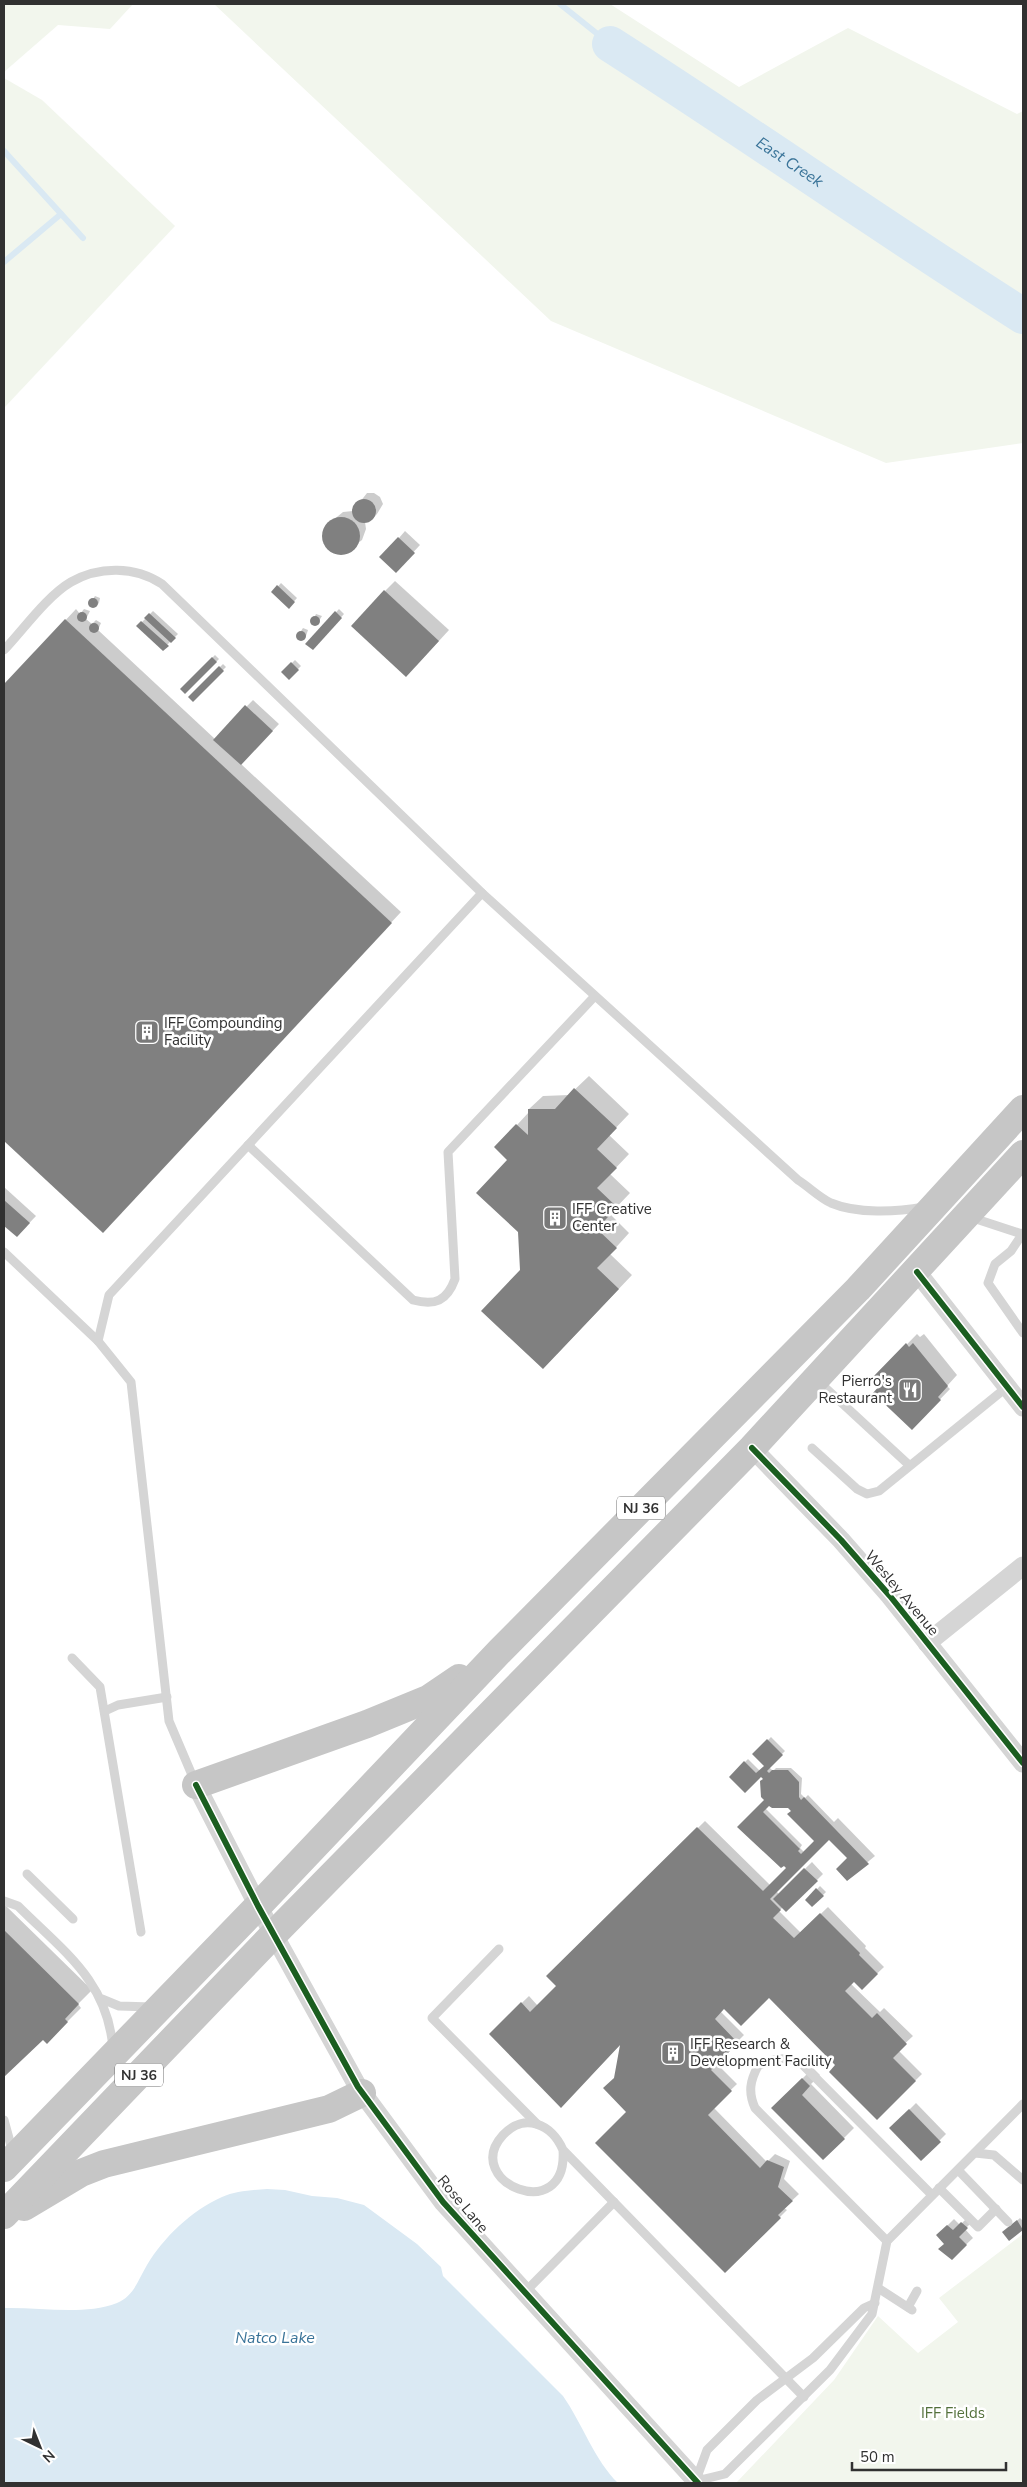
<svg xmlns="http://www.w3.org/2000/svg" width="1027" height="2487" font-family="'Nunito Sans',sans-serif">
  <rect width="100%" height="100%" fill="#fff"/>
  <!-- green -->
  <g fill="#f2f6ed">
    <path d="M 4,4 L 133,4 L 110,29 L 58,25 L 4,72 Z"/>
    <path d="M 214,4 L 610,4 L 739,87 L 848,28 L 1017,114 L 1023,111 L 1023,443 L 886,463 L 551,321 Z"/>
    <path d="M 4,78 L 42,100 L 175,226 L 4,408 Z"/>
    <path d="M 1023,2234 L 1023,2483 L 736,2483 L 834,2380 L 878,2316 L 918,2353 L 958,2322 L 939,2298 Z"/>
  </g>
  <!-- water -->
  <path fill="#dae9f3" d="M 267,2189 L 285,2190 L 312,2196 L 337,2198 L 364,2205 L 417,2244 L 441,2267 L 443,2276 L 563,2396 C 582,2423 595,2461 618,2483 L 4,2483 L 4,2308 C 40,2307 83,2316 117,2303 C 134,2296 138,2280 147,2265 C 164,2237 191,2211 222,2197 C 235,2191 252,2190 267,2189 Z"/>
  <!-- shadow -->
  <g fill="#0003" fill-rule="evenodd">
    <path d="M 367,493 L 374,493 L 380,497 L 383,504 L 377,514 L 370,521 L 365,522 L 366,529 L 362,540 L 345,553 L 333,552 L 328,548 L 323,537 L 326,526 L 343,512 L 353,511 Z"/>
    <path d="M 405,531 L 420,545 L 396,571 L 399,538 Z"/>
    <path d="M 395,581 L 449,630 L 416,666 L 385,591 Z"/>
    <path d="M 281,583 L 297,598 L 289,607 L 273,592 Z"/>
    <path d="M 95,596 L 100,598 L 99,603 L 96,606 L 89,605 Z"/>
    <path d="M 76,609 L 80,614 L 84,609 L 90,611 L 86,619 L 92,624 L 96,620 L 101,623 L 98,630 L 215,739 L 253,700 L 279,724 L 241,764 L 401,912 L 103,1232 L 4,1139 L 4,686 Z"/>
    <path d="M 339,609 L 344,614 L 313,649 L 307,644 Z"/>
    <path d="M 153,611 L 178,634 L 163,649 L 138,626 Z"/>
    <path d="M 316,614 L 322,616 L 317,624 L 312,622 Z"/>
    <path d="M 303,628 L 308,630 L 306,636 L 303,639 L 297,637 Z"/>
    <path d="M 215,655 L 219,659 L 185,693 L 182,689 Z"/>
    <path d="M 295,660 L 301,666 L 289,678 L 283,672 Z"/>
    <path d="M 223,664 L 226,667 L 193,700 L 189,697 Z"/>
    <path d="M 589,1076 L 629,1114 L 609,1135 L 629,1154 L 610,1174 L 630,1193 L 610,1214 L 629,1233 L 610,1254 L 632,1275 L 557,1354 L 521,1271 L 520,1232 L 509,1160 L 517,1125 L 529,1112 L 529,1109 L 543,1096 L 569,1095 Z"/>
    <path d="M 4,1187 L 36,1216 L 17,1236 L 4,1224 Z"/>
    <path d="M 917,1334 L 920,1337 L 924,1334 L 957,1375 L 947,1386 L 950,1389 L 922,1418 L 874,1378 Z"/>
    <path d="M 771,1737 L 785,1751 L 769,1767 L 773,1771 L 776,1768 L 791,1768 L 802,1778 L 801,1794 L 805,1798 L 808,1795 L 834,1822 L 838,1818 L 875,1856 L 847,1879 L 848,1858 L 829,1838 L 776,1891 L 779,1894 L 812,1862 L 823,1874 L 786,1911 L 783,1907 L 779,1911 L 801,1933 L 828,1907 L 866,1946 L 865,1948 L 884,1967 L 862,1988 L 854,1981 L 851,1984 L 880,2012 L 884,2008 L 913,2036 L 898,2050 L 922,2074 L 877,2118 L 837,2065 L 769,1996 L 724,2007 L 720,2011 L 744,2035 L 716,2063 L 737,2084 L 713,2107 L 767,2162 L 775,2154 L 790,2161 L 784,2179 L 799,2194 L 784,2208 L 787,2210 L 725,2272 L 628,2112 L 615,2078 L 622,2043 L 561,2106 L 490,2034 L 529,1996 L 538,2006 L 558,1986 L 548,1976 L 705,1821 L 770,1885 L 793,1863 L 739,1827 L 766,1800 L 764,1779 L 761,1775 L 730,1777 L 748,1759 L 760,1771 L 766,1766 L 754,1754 ZM 769,1804 L 789,1807 L 816,1840 L 804,1852 L 800,1848 L 802,1845 L 765,1808 Z"/>
    <path d="M 820,1886 L 826,1892 L 812,1906 L 807,1900 Z"/>
    <path d="M 4,1904 L 92,1990 L 78,2004 L 81,2008 L 47,2042 L 43,2038 L 4,2075 Z"/>
    <path d="M 813,2068 L 820,2075 L 811,2084 L 854,2128 L 823,2159 L 773,2108 Z"/>
    <path d="M 916,2103 L 946,2134 L 921,2159 L 891,2128 Z"/>
    <path d="M 969,2216 L 973,2221 L 965,2229 L 973,2238 L 952,2258 L 946,2244 L 938,2235 L 954,2219 L 960,2225 Z"/>
    <path d="M 1020,2218 L 1023,2221 L 1023,2228 L 1009,2240 L 1007,2229 Z"/>
  </g>
  <g fill="none" stroke-linecap="round" stroke-linejoin="round">
    <!-- stream -->
    <g stroke="#dae9f3" stroke-width="6">
      <path d="M 560,4 L 610,44"/>
      <path d="M 4,151 L 83,238"/>
      <path d="M 4,262 L 61,214"/>
    </g>
    <!-- river -->
    <path stroke="#dae9f3" stroke-width="36" id="s1" d="M 610,44 C 749,133 884,228 1023,316"/>
  </g>
  <!-- building -->
  <g fill="#808080" fill-rule="evenodd">
    <circle cx="364" cy="511" r="12"/>
    <circle cx="341" cy="536" r="19"/>
    <path d="M 398,537 L 415,553 L 396,573 L 379,557 Z"/>
    <path d="M 277,585 L 295,602 L 289,609 L 271,592 Z"/>
    <path d="M 384,590 L 439,641 L 406,677 L 351,626 Z"/>
    <circle cx="93" cy="603" r="5"/>
    <path d="M 335,611 L 342,618 L 313,650 L 305,644 Z"/>
    <circle cx="82" cy="617" r="5"/>
    <path d="M 149,613 L 176,638 L 171,643 L 144,618 Z"/>
    <circle cx="315" cy="621" r="5"/>
    <path d="M 65,619 L 392,923 L 103,1233 L 4,1141 L 4,684 Z"/>
    <path d="M 141,621 L 169,646 L 163,651 L 136,626 Z"/>
    <circle cx="94" cy="628" r="5"/>
    <circle cx="301" cy="636" r="5"/>
    <path d="M 212,657 L 217,662 L 185,694 L 180,689 Z"/>
    <path d="M 291,662 L 299,670 L 289,680 L 281,672 Z"/>
    <path d="M 219,666 L 224,671 L 193,702 L 188,697 Z"/>
    <path d="M 245,705 L 273,731 L 241,765 L 213,740 Z"/>
    <path d="M 574,1088 L 617,1128 L 597,1149 L 617,1168 L 597,1188 L 617,1207 L 597,1229 L 617,1248 L 597,1268 L 619,1289 L 543,1369 L 481,1311 L 520,1270 L 518,1232 L 476,1193 L 507,1160 L 494,1147 L 516,1124 L 528,1135 L 528,1109 L 555,1109 Z"/>
    <path d="M 4,1200 L 30,1223 L 17,1237 L 4,1226 Z"/>
    <path d="M 906,1343 L 909,1347 L 913,1343 L 948,1386 L 938,1397 L 941,1400 L 912,1430 L 873,1393 L 880,1385 L 872,1378 Z"/>
    <path d="M 767,1739 L 783,1755 L 767,1771 L 769,1773 L 772,1770 L 788,1770 L 799,1782 L 799,1797 L 801,1800 L 804,1797 L 869,1864 L 847,1881 L 836,1869 L 847,1858 L 829,1840 L 770,1899 L 781,1910 L 773,1918 L 794,1938 L 820,1913 L 860,1953 L 859,1955 L 878,1974 L 862,1990 L 854,1982 L 845,1991 L 872,2018 L 877,2013 L 907,2044 L 893,2058 L 916,2081 L 877,2120 L 829,2072 L 835,2065 L 769,1998 L 741,2026 L 724,2009 L 715,2019 L 738,2043 L 711,2070 L 732,2091 L 708,2115 L 760,2168 L 767,2160 L 784,2167 L 778,2187 L 793,2201 L 778,2215 L 781,2218 L 725,2273 L 595,2143 L 626,2112 L 603,2088 L 614,2078 L 620,2045 L 561,2108 L 489,2034 L 521,2002 L 530,2012 L 556,1986 L 546,1976 L 697,1827 L 763,1891 L 786,1868 L 784,1866 L 781,1868 L 737,1827 L 764,1800 L 761,1797 L 760,1781 L 763,1779 L 761,1777 L 745,1793 L 729,1777 L 744,1761 L 756,1773 L 764,1766 L 752,1754 ZM 769,1806 L 772,1808 L 788,1808 L 791,1811 L 787,1814 L 814,1841 L 801,1854 L 798,1851 L 800,1849 L 763,1812 Z"/>
    <path d="M 804,1868 L 818,1881 L 786,1912 L 773,1899 Z"/>
    <path d="M 816,1888 L 824,1896 L 812,1907 L 805,1900 Z"/>
    <path d="M 4,1930 L 79,2004 L 65,2019 L 68,2022 L 47,2044 L 43,2040 L 4,2077 Z"/>
    <path d="M 802,2078 L 810,2086 L 802,2095 L 845,2139 L 823,2160 L 771,2108 Z"/>
    <path d="M 909,2109 L 941,2142 L 921,2161 L 889,2128 Z"/>
    <path d="M 1017,2220 L 1023,2230 L 1009,2241 L 1002,2232 Z"/>
    <path d="M 961,2222 L 968,2228 L 959,2237 L 967,2245 L 952,2260 L 938,2249 L 944,2244 L 936,2235 L 947,2225 L 953,2230 Z"/>
  </g>
  <g fill="none" stroke-linecap="round" stroke-linejoin="round">
    <!-- service -->
    <g stroke="#d5d5d5" stroke-width="9">
      <path d="M 4,650 C 23,630 47,596 71,582 C 99,566 135,566 162,584 L 482,893 L 798,1180 C 809,1187 820,1198 831,1203 C 857,1214 897,1212 924,1207"/>
      <path d="M 248,1145 L 413,1300 C 435,1306 447,1301 455,1279 L 448,1152 L 594,997"/>
      <path d="M 970,1217 L 1022,1234"/>
      <path d="M 1023,1233 L 1011,1251 L 995,1264 L 988,1283 L 1023,1333"/>
      <path d="M 4,1252 L 98,1341"/>
      <path d="M 818,1381 L 909,1465"/>
      <path d="M 812,1448 L 857,1489 L 867,1494 L 879,1491 L 1007,1387"/>
      <path d="M 72,1658 L 100,1687 L 141,1932"/>
      <path d="M 105,1711 L 118,1705 L 167,1697"/>
      <path d="M 195,1782 L 169,1721 L 131,1382 L 98,1341 L 109,1295 L 482,893"/>
      <path d="M 27,1874 L 73,1919"/>
      <path d="M 4,1901 L 18,1906 C 63,1951 108,1981 113,2049"/>
      <path d="M 499,1949 L 432,2018 L 537,2124"/>
      <path d="M 102,1999 L 119,2006 L 152,2007"/>
      <path d="M 4,2120 L 13,2153"/>
      <path d="M 563,2150 C 568,2227 460,2182 503,2135 C 524,2112 552,2124 563,2150 L 804,2397"/>
      <path d="M 975,2153 L 994,2155 L 1023,2180"/>
      <path d="M 958,2170 L 1008,2222"/>
      <path d="M 939,2188 L 978,2227 L 996,2209"/>
      <path d="M 887,2241 L 755,2108 C 748,2092 750,2081 758,2066 C 773,2058 786,2056 801,2063 L 932,2195"/>
      <path d="M 878,2288 L 912,2310"/>
      <path d="M 525,2292 L 614,2202"/>
      <path d="M 908,2307 L 917,2291"/>
      <path d="M 696,2480 L 707,2450 L 757,2400 L 813,2358 L 864,2308 L 875,2303"/>
      <path d="M 696,2481 L 725,2474 L 830,2370 L 872,2314 L 887,2241 L 1023,2104"/>
    </g>
    <!-- minor -->
    <g stroke="#d5d5d5" stroke-width="19">
      <path d="M 917,1272 L 1023,1407"/>
      <path d="M 752,1448 L 841,1540 L 890,1596 L 1023,1763"/>
      <path d="M 927,1643 L 1023,1566"/>
      <path d="M 196,1785 L 258,1906 L 358,2087 L 443,2202 L 698,2483"/>
    </g>
    <!-- trunk -->
    <g stroke="#c6c6c6" stroke-width="28">
      <path d="M 196,1785 L 367,1724 L 428,1699 L 459,1678"/>
      <path d="M 4,2168 L 258,1906 L 500,1651 L 858,1289 L 1023,1109"/>
      <path d="M 24,2207 L 81,2173 L 104,2164 L 329,2109 L 362,2093"/>
      <path d="M 4,2215 L 274,1934 L 752,1448 L 1023,1154"/>
    </g>
    <!-- cycleway casing -->
    <g stroke="#fff" stroke-width="9">
      <g id="cycleway">
        <path d="M 917,1272 L 1023,1407"/>
        <path d="M 752,1448 L 841,1540 L 890,1596 L 1023,1763"/>
        <path d="M 196,1785 L 258,1906 L 358,2087 L 443,2202 L 698,2483"/>
      </g>
    </g>
    <!-- cycleway -->
    <use href="#cycleway" stroke="#1b5e20" stroke-width="6"/>
  </g>
  <!-- icons -->
  <defs>
    <g id="building-square" transform="scale(1.25)"><rect x="-9" y="-9" width="18" height="18" rx="4" fill="#797979" stroke="#fff"/><path d="M-4-6H4V6H1V3H-1V6H-4ZM-2.5-4.3h1.7v1.8h-1.7ZM.8-4.3h1.7v1.8H.8ZM-2.5-1h1.7V.8h-1.7ZM.8-1h1.7V.8H.8Z" fill="#fff"/></g>
    <g id="restaurant-square" transform="scale(1.25)"><rect x="-9" y="-9" width="18" height="18" rx="4" fill="#797979" stroke="#fff"/><path d="M-5-6h1v4h1v-4h1v4h1v-4h1v5L-1.5 .5V6h-2V.5L-5-1ZM5-6V6H3V1.5H1.5Q1.5-4 5-6Z" fill="#fff"/></g>
  </defs>
  <g fill-rule="evenodd">
    <use href="#building-square" x="147" y="1032"/>
    <use href="#building-square" x="555" y="1218"/>
    <use href="#restaurant-square" x="910" y="1390"/>
    <use href="#building-square" x="673" y="2053"/>
  </g>
  <g text-anchor="middle" dominant-baseline="central" stroke-width="5" stroke-linejoin="round" paint-order="stroke">
    <!-- shield labels -->
    <g fill="#fff" stroke="#6f6f6f" stroke-width="1">
      <rect x="617" y="1496.5" width="48" height="23" rx="4"/>
      <rect x="115" y="2063.5" width="48" height="23" rx="4"/>
    </g>
    <g font-size="14" font-weight="bold" fill="#313131">
      <text x="641" y="1508">NJ 36</text>
      <text x="139" y="2075">NJ 36</text>
    </g>
    <!-- poi labels -->
    <g font-size="15" fill="#313131" stroke="#fff" text-anchor="start">
      <text x="164" y="1023">IFF Compounding<tspan x="164" dy="17">Facility</tspan></text>
      <text x="572" y="1209">IFF Creative<tspan x="572" dy="17">Center</tspan></text>
      <text x="892" y="1381" text-anchor="end">Pierro's<tspan x="892" dy="17">Restaurant</tspan></text>
      <text x="690" y="2044">IFF Research &amp;<tspan x="690" dy="17">Development Facility</tspan></text>
    </g>
    <!-- street labels -->
    <g font-size="15" fill="#313131" stroke="#fff">
      <text transform="translate(902 1593) rotate(50)">Wesley Avenue</text>
      <text transform="translate(463 2204) rotate(50)">Rose Lane</text>
    </g>
    <!-- park labels -->
    <g font-size="15" fill="#53703b" stroke="#fff">
      <text x="953" y="2413">IFF Fields</text>
    </g>
    <!-- water labels -->
    <g font-size="16" font-style="italic" fill="#397398" stroke="#fff">
      <text stroke="none"><textPath href="#s1" startOffset="215">East Creek</textPath></text>
      <text x="275" y="2338">Natco Lake</text>
    </g>
  </g>
  <!-- border -->
  <rect width="1027" height="2487" fill="none" stroke="#313131" stroke-width="10"/>
  <!-- north arrow -->
  <g transform="translate(40 2447) rotate(137)" stroke="#ffffff" stroke-width="4" paint-order="stroke">
  <path d="M0-4L9 19L0 12L-9 19Z" fill="#313131"/>
  <text y="-8" font-size="14" font-weight="bold" text-anchor="middle" fill="#313131">N</text>
  </g>
  <!-- scale -->
  <path d="M852 2462v8h154v-8" fill="none" stroke="#313131" stroke-width="2.5"/>
  <text x="860" y="2462" font-size="15" fill="#313131" stroke="#ffffff" stroke-width="4" paint-order="stroke">50 m</text>
</svg>
